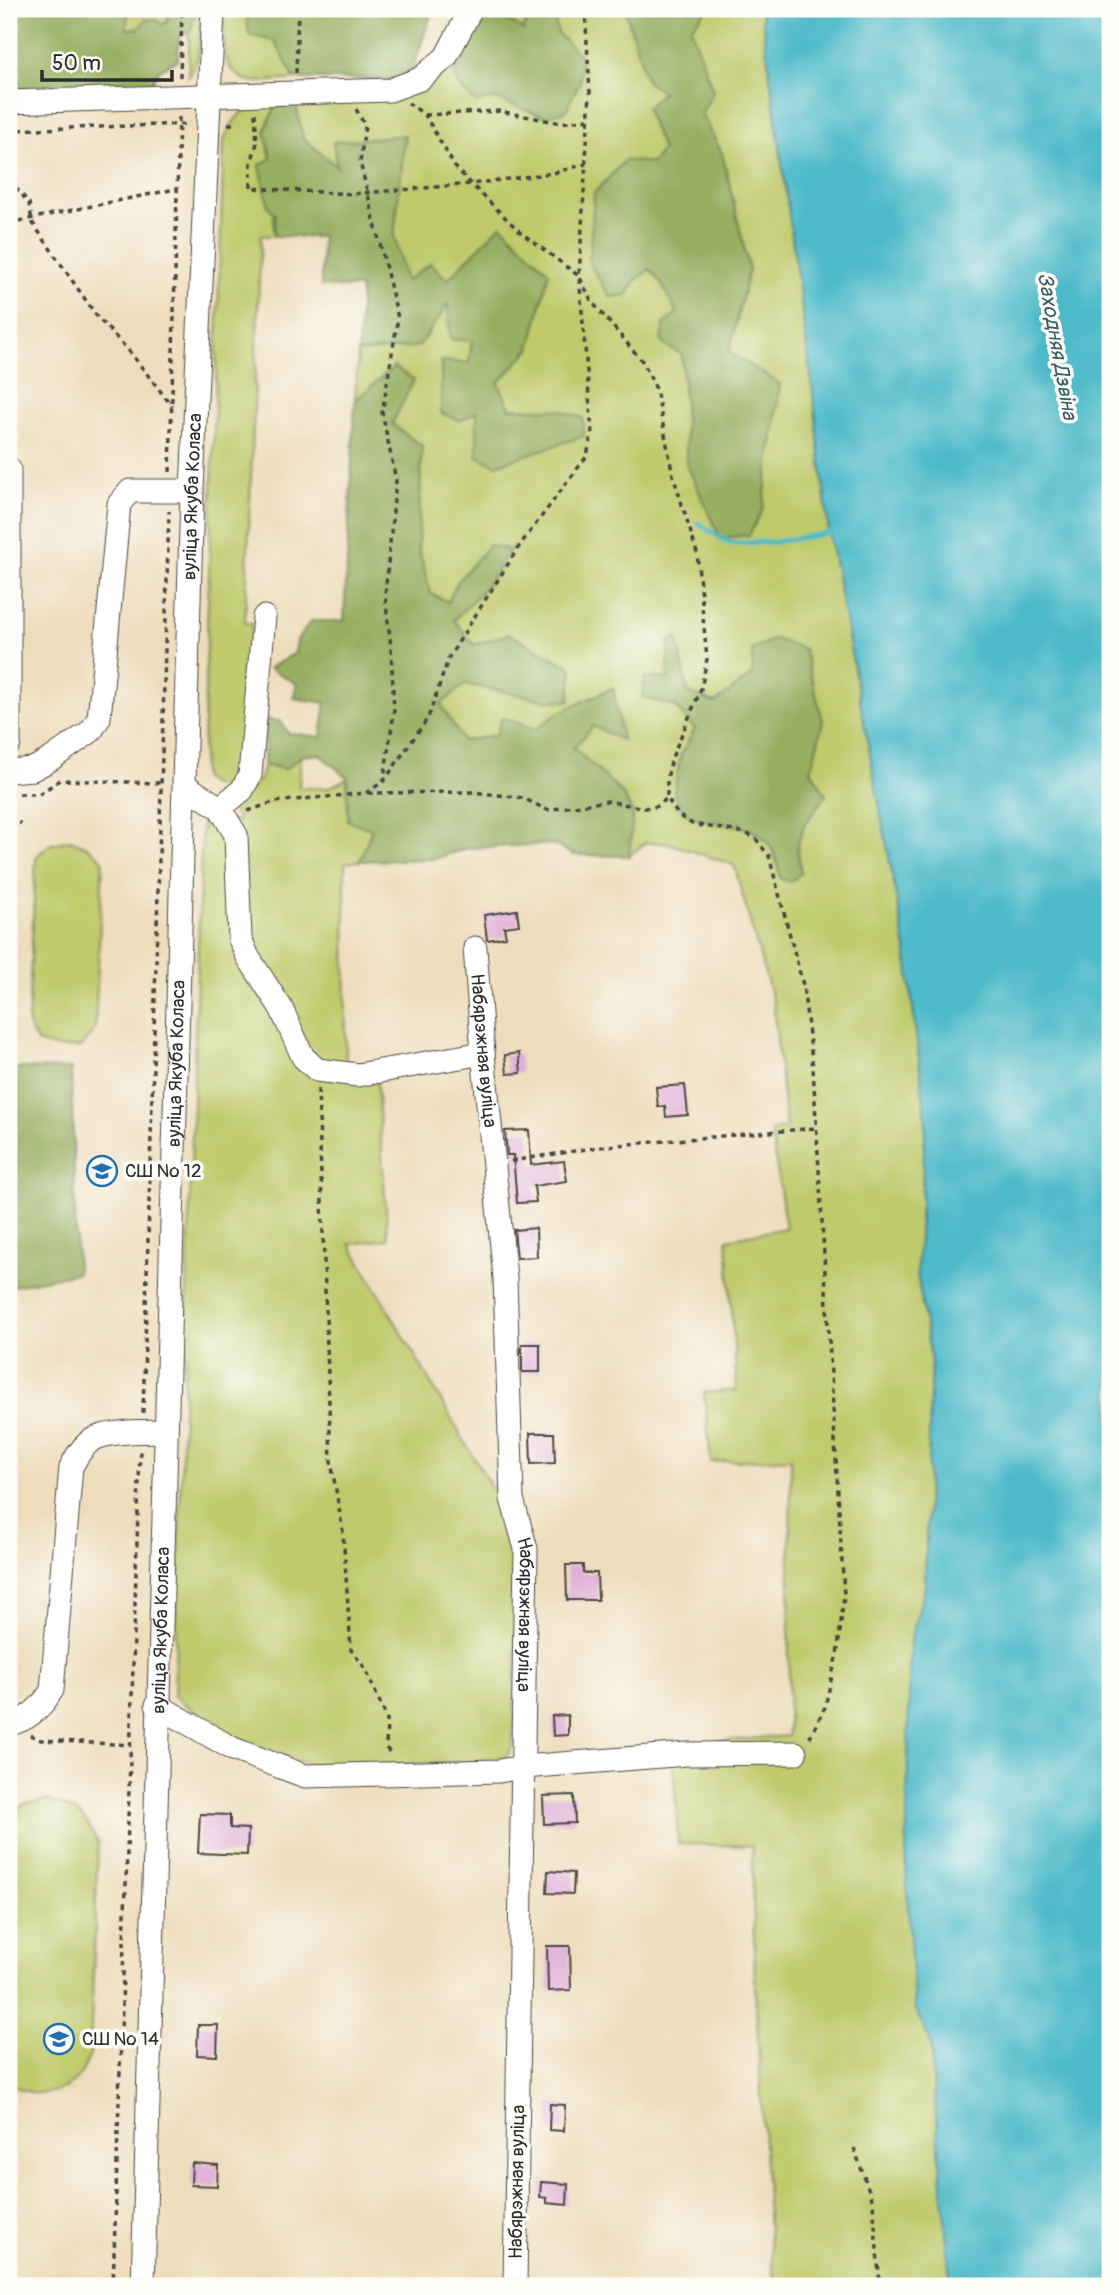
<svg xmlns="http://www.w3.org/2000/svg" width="1119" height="2295" font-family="Pangolin,sans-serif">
  <rect width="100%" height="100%" fill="#fdfcf7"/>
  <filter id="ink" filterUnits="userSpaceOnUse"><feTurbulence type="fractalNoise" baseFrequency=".0143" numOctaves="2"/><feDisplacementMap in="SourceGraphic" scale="14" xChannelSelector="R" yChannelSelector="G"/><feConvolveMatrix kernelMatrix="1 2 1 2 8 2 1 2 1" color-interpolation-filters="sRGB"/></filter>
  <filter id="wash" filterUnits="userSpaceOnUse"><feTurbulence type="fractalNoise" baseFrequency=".00686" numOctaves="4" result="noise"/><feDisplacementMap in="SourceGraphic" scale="28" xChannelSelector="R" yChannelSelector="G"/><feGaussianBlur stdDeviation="1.57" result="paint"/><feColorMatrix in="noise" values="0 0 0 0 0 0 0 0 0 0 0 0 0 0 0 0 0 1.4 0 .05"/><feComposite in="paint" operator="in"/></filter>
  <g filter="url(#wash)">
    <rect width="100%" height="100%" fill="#eeddbc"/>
    <!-- green -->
    <g fill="#beca6c" stroke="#747a4c" stroke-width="2" fill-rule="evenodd">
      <path d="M 129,9 L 165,9 L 169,19 L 163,25 L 125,29 Z"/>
      <path d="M 190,9 L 201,9 C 200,33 204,57 188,76 Z"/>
      <path d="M 225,9 L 246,9 L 250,35 L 275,41 L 295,79 C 281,80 263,83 250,81 C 216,73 225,34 225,9 Z"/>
      <path d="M 482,9 L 532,9 L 523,30 L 490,10 L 479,14 Z"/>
      <path d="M 552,9 L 625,9 L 647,82 L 664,92 L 646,109 L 663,150 L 652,163 L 627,295 L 636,280 L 650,269 L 662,283 L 678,313 L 682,355 L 687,465 L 729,353 L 749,269 L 722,153 L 701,114 L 713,92 L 691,28 L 707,9 L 761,9 L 812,383 L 829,533 L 906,949 L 926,1119 L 917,1272 L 931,1361 L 925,1587 L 910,1643 L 914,2007 L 930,2040 L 951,2286 L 775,2286 L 769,2235 L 755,1987 L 752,1846 L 678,1844 L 672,1744 L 788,1736 L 791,1458 L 711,1462 L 704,1393 L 737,1390 L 727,1239 L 786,1228 L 771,1130 L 786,1128 L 773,1002 L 734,865 L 668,843 L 645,843 L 629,856 L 633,813 L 621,792 L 573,748 L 593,726 L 621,739 L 612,688 L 556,714 L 535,730 L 462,741 L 441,704 L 465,684 L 546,700 L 570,701 L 572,668 L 509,634 L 474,645 L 454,620 L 488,584 L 458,581 L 448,602 L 431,594 L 418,547 L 422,446 L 392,425 L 394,367 L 355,401 L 358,353 L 419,346 L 448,303 L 472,341 L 469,363 L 442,361 L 477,411 L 560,410 L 510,408 L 498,383 L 530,349 L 447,280 L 406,282 L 394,236 L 405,136 L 334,142 L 338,168 L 303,138 L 295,101 L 454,62 L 497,99 L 546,117 L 566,110 L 581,56 L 558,34 ZM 677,638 L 688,693 L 716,703 L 753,674 L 823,721 L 811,770 L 826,795 L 804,825 L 797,845 L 801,873 L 781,879 C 778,870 777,860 773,852 C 762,823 722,823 696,817 L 680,757 L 695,729 L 675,706 L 642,697 L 645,677 L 668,680 Z"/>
      <path d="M 277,101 L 265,131 L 271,158 L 274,236 L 261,236 L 245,623 L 252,623 L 244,765 L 232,785 C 219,789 213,787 202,778 L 224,140 C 236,110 247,106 277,101 Z"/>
      <path d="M 301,756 L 299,788 L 328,788 L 348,778 L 348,820 L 372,829 L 360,861 L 345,863 L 346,1067 L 376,1068 L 388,1239 L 350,1244 L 508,1516 L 519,1560 L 513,1745 L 507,1756 L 496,1761 L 319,1767 L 234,1741 L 174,1696 L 202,821 L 239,821 L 231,808 L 260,779 L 264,765 L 285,769 Z"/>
      <path d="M 70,840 L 88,847 L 103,860 L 95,1029 L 81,1047 L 58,1048 L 37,1042 L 28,1025 L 36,857 L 49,845 Z"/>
      <path d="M 49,1800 C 79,1811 85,1814 98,1844 L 90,2055 C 87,2061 84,2069 80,2075 C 64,2096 29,2099 9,2082 L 9,1816 L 24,1804 Z"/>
    </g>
    <!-- forest -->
    <g fill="#96ae60" stroke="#606c46" stroke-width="2">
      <path d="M 15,9 L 129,9 L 126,29 L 138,29 L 146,19 L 155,19 L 163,25 L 169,19 L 165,9 L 196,9 L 191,30 L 179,37 L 178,60 L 159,70 L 150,87 L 22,92 L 17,77 L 9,73 L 9,20 L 16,17 Z"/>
      <path d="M 246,9 L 433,9 L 413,68 L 397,79 L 295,79 L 275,41 L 249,35 Z"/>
      <path d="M 532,9 L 552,9 L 558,34 L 581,56 L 580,81 L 566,111 L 546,117 L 497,99 L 475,102 L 457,84 L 450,44 L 462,21 L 490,10 L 523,30 Z"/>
      <path d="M 625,9 L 707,9 L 691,28 L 713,92 L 701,114 L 722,153 L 749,269 L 729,352 L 780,384 L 763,509 L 749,535 L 720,538 L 687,465 L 682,355 L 661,343 L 664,324 L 677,313 L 661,283 L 650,269 L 636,280 L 627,295 L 610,297 L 589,263 L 594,193 L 625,160 L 652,163 L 662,150 L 646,108 L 663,92 L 647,82 Z"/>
      <path d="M 277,101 L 295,101 L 303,138 L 337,167 L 333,142 L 405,135 L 394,236 L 406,281 L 431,263 L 447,280 L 501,225 L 549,272 L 530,349 L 498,383 L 510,408 L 560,410 L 583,418 L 584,436 L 496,465 L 477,456 L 477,411 L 460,421 L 441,413 L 441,361 L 469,363 L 472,341 L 450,339 L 448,304 L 419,346 L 358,353 L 361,288 L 321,286 L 322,237 L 274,236 L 275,214 L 268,206 L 260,165 L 271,158 L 265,131 Z"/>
      <path d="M 394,367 L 414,380 L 392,424 L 422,446 L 418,547 L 431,594 L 448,602 L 458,581 L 489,545 L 510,550 L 488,584 L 454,620 L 474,645 L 509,634 L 572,668 L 570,701 L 546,700 L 465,684 L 441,704 L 463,741 L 496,735 L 502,717 L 535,730 L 556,714 L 613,688 L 622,740 L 593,726 L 574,748 L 621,792 L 633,813 L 629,856 L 574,855 L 552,844 L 468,848 L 434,859 L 360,861 L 372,829 L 348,821 L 347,777 L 319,754 L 301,756 L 285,769 L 264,765 L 266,719 L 281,722 L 288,733 L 321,737 L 326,703 L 293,698 L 297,684 L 269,668 L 295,653 L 297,640 L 311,621 L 344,621 L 355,401 Z"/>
      <path d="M 677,637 L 688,693 L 715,703 L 753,674 L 752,649 L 775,639 L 804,649 L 823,721 L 811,770 L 826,795 L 804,825 L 797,845 L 801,873 L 790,882 L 781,879 C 778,869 777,856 771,847 C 749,813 706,833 682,809 C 679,805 676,799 674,794 L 680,757 L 695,729 L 675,706 L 642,697 L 645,677 L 668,679 L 669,642 Z"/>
      <path d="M 9,1068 L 71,1069 L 77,1273 L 9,1287 Z"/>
    </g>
    <!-- water -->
    <path fill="#4ebac9" stroke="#3c727a" stroke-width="2" d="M 761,9 L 1110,9 L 1110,2286 L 951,2286 L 950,2280 L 930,2040 L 914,2007 L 906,1872 L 910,1643 L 925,1587 L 931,1361 L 917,1272 L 926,1119 L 906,949 L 829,533 L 812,383 Z"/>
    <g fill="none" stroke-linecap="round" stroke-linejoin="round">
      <!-- stream -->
      <path stroke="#4ebac9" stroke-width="5" d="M 698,523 L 729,543 L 775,542 L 835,532"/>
    </g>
    <g id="blocks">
      <!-- building -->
      <g fill="#e1b2d8">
        <path d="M 517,910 L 519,925 L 504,927 L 506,937 L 487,940 L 484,915 Z"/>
        <path d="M 519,1053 L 521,1073 L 507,1074 L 505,1055 Z"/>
        <path d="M 685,1085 L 688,1115 L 666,1117 L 665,1106 L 658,1107 L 656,1087 Z"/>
        <path d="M 529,1130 L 531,1165 L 564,1161 L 567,1181 L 534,1186 L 536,1202 L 517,1203 L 513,1155 L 507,1155 L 505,1131 Z"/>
        <path d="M 536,1228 L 537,1257 L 517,1258 L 514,1230 Z"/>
        <rect x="522" y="1344" width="18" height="28"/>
        <path d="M 530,1433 L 554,1433 L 555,1463 L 531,1464 Z"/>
        <path d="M 566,1565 L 583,1565 L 583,1573 L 597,1573 L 598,1600 L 567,1600 Z"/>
        <path d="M 568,1715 L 568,1735 L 553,1736 L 552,1716 Z"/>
        <path d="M 574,1795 L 575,1823 L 544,1824 L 543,1796 Z"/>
        <path d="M 200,1814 L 230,1815 L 230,1828 L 248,1829 L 247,1855 L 198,1853 Z"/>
        <path d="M 548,1871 L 574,1873 L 573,1894 L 547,1893 Z"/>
        <path d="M 547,1946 L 570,1946 L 571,1990 L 548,1991 Z"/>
        <path d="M 198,2025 L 218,2025 L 217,2056 L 197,2055 Z"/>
        <path d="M 550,2104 L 565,2105 L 564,2131 L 549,2130 Z"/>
        <path d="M 192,2163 L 218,2165 L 217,2186 L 191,2185 Z"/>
        <path d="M 541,2182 L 568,2184 L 567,2205 L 547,2203 L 547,2198 L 540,2197 Z"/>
      </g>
    </g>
  </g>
  <g filter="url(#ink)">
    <use href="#blocks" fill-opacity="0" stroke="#484641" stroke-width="2"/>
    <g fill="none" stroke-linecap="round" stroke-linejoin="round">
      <!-- minor casing -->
      <g stroke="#484641" stroke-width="25">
        <g id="minor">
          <path d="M 9,102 L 390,90 L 420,79 L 446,57 L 471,9"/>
          <path d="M 9,469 L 9,744"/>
          <path d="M 9,771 L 33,769 L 51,759 L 91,731 L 99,718 L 119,504 L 130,491 L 192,491"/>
          <path d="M 186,786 L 220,808 L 236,835 L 240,939 L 248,957 L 281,1008 L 303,1057 L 317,1070 L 358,1075 L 483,1053"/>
          <path d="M 220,808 L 242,790 L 250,775 L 264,617"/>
          <path id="s1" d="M 475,948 L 483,1053 L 505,1278 L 512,1499 L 526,1549 L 515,2286"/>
          <path d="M 157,1705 L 233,1749 L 305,1776 L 499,1771 L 523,1767 L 687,1754 L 795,1753"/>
          <path d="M 9,1724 C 29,1720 42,1707 52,1690 L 71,1467 C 76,1458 82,1446 92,1440 C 109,1430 146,1432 166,1431"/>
          <path id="s2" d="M 143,2286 L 192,491 L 213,9"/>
        </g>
      </g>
      <!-- path -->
      <g stroke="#484641" stroke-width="3.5" stroke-dasharray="5 5" stroke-linecap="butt">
        <path d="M 585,9 L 590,92 L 579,276 L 592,302 L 643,362 L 656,389 L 673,475 L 697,553 L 707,659 L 701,689 L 673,755 L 667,778 L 667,798 L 678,815 L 692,824 L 746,833 L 756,839 L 769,856 L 803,985 L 813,1068 L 844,1595 L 838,1649 L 825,1707 L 809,1739"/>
        <path d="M 296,73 L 298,9"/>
        <path d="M 180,77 L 182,9"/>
        <path d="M 356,109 L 365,126 L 360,162 L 398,318 L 382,413 L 396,480 L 385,595 L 391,647 L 394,712 L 384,779"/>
        <path d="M 255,113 L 257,143 L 251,163 L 251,188 L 352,194 L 471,184 L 553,173 L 586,164"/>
        <path d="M 425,115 L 499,111 L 561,123 L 588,119"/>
        <path d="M 228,124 L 238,124"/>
        <path d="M 9,130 L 189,124"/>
        <path d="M 9,180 L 29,203 L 32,222 L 98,318 L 129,351 L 172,406"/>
        <path d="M 9,223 L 176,189"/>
        <path d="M 170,472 L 179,116"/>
        <path d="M 368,793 L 473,792 L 523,798 L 547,810 L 607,801 L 644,808 L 658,806 L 667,798"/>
        <path d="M 9,794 L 39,794 L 60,780 L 160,783"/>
        <path d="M 248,811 L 274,802 L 366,793 L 384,781 L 428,718 L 449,657 L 520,545 L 587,456 L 592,431 L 579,276 L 519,231 L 471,184 L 455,167 L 425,115 L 408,103"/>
        <path d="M 9,823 L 21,823"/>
        <path d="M 318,1089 L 331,1461 L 343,1532 L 351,1650 L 365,1668 L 387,1719 L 386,1748 L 392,1755"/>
        <path d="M 511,1161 L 606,1146 L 816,1128"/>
        <path d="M 143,1413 L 169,511"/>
        <path d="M 30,1735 L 41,1740 L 132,1745"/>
        <path d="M 854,2148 L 873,2202 L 880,2286"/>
        <path d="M 113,2286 L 140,1449"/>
      </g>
      <!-- minor -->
      <use href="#minor" stroke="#fff" stroke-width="23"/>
    </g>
  </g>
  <!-- icons -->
  <defs>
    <g id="school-ring" transform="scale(1.575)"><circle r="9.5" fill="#fdfcf7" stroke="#1f6fb2" stroke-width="1.5"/><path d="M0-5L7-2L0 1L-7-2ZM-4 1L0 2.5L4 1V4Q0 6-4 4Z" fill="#1f6fb2"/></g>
  </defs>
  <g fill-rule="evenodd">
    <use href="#school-ring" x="102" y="1171"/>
    <use href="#school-ring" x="59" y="2039"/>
  </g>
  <g text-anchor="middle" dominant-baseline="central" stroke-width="7" stroke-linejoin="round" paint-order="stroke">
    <!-- street labels -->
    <g font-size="19" fill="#2b2b2b" stroke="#fdfcf7">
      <text stroke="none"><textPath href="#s2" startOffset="1790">вуліца Якуба Коласа</textPath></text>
      <text stroke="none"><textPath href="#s1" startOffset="103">Набярэжная вуліца</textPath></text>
      <text stroke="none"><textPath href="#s2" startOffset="1223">вуліца Якуба Коласа</textPath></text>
      <text stroke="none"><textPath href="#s1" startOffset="670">Набярэжная вуліца</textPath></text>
      <text stroke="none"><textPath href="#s2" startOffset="656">вуліца Якуба Коласа</textPath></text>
      <text transform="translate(517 2182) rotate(-89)">Набярэжная вуліца</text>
    </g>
    <!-- poi labels -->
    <g font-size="19" fill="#2b2b2b" stroke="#fdfcf7" text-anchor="start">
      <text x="125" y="1171">СШ № 12</text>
      <text x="82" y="2039">СШ № 14</text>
    </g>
    <!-- water labels -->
    <g font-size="21" font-style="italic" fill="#375d62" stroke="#fdfcf7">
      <text transform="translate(1057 346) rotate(80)">Заходняя Дзвіна</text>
    </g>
  </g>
  <!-- margin -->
  <rect width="1119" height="2295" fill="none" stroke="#fdfcf7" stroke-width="35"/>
  <!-- scale -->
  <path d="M42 70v10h130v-10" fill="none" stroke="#2b2b2b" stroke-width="3.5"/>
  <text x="52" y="70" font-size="21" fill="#2b2b2b" stroke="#fdfcf7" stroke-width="5" paint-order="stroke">50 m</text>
</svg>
